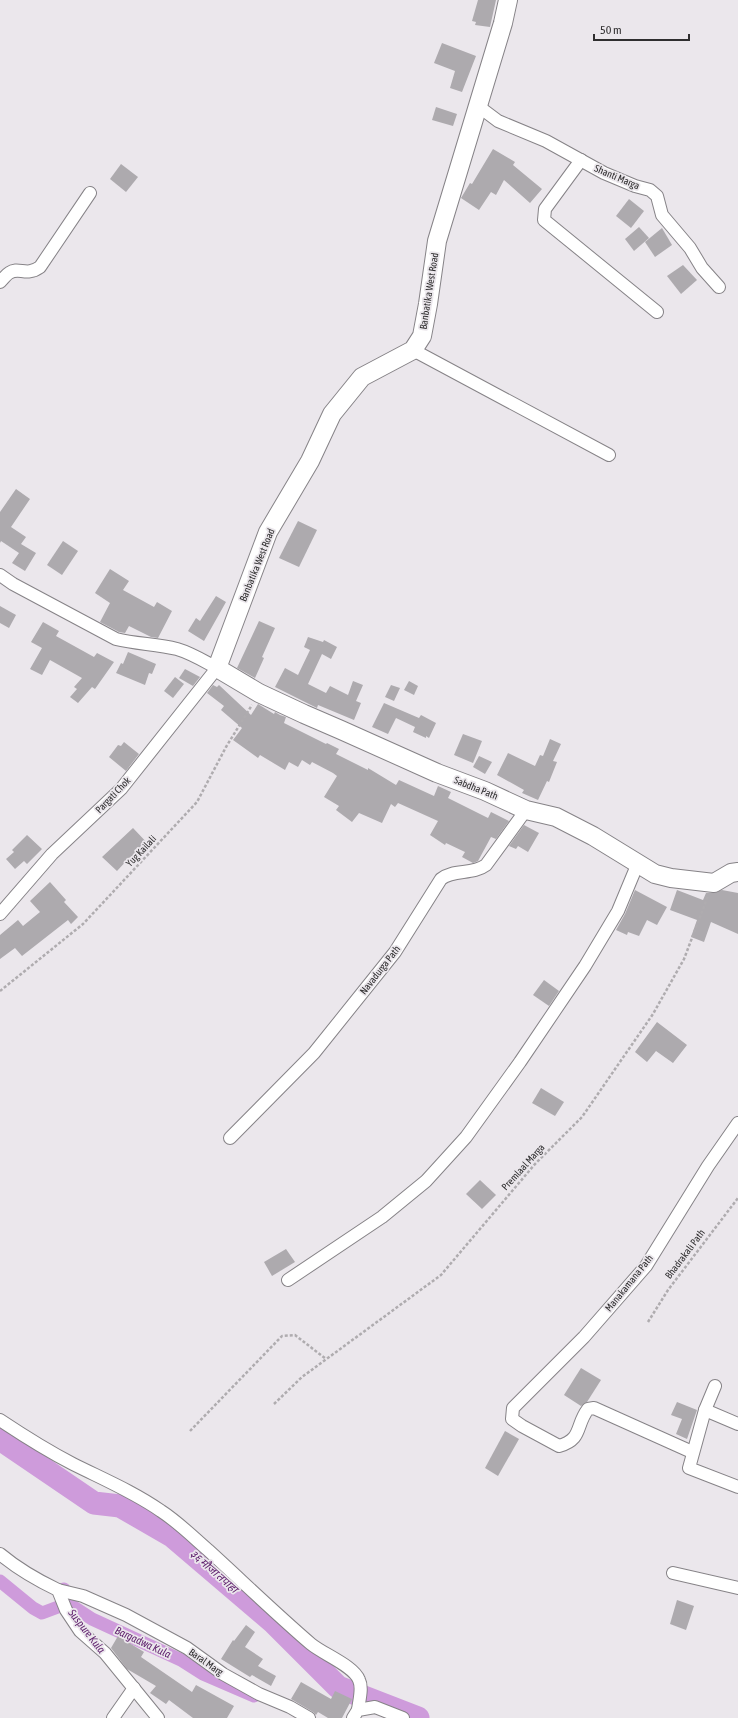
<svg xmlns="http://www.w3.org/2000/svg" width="738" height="1718" font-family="'Asap Condensed','Noto Sans Devanagari',sans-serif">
  <rect width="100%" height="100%" fill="#ebe7ec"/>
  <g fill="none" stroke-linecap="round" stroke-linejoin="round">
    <!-- canal -->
    <g stroke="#ce9bdb" stroke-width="13">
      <path d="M 0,1581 L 33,1608 L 42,1613 L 66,1604 L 71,1612"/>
      <path d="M 64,1589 L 69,1604 L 92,1619 L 181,1660 L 203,1674 L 254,1696"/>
    </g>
    <!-- river -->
    <path stroke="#ce9bdb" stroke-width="23" d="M 0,1439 L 94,1503 L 120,1506 L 172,1536 L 274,1623 L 338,1687 L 418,1718"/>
  </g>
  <!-- building -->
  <g fill="#adaaae">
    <path d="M 478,0 L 496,0 L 490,27 L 475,25 L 476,22 L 472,21 Z"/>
    <path d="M 442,43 L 476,56 L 462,92 L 450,88 L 455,71 L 434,63 Z"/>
    <path d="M 436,107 L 457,114 L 453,126 L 432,120 Z"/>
    <path d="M 493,149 L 515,162 L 513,165 L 542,189 L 530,203 L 504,180 L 496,195 L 491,192 L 479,210 L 461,198 L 470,183 L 472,184 Z"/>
    <path d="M 121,164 L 138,177 L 126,192 L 110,179 Z"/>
    <path d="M 629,199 L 644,211 L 631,228 L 616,216 Z"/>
    <path d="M 639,227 L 649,238 L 634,251 L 625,239 Z"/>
    <path d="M 662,228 L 672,245 L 655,257 L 645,242 Z"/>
    <path d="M 683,265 L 697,280 L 681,294 L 667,276 Z"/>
    <path d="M 16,489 L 30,499 L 11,527 L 26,537 L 21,544 L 36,553 L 25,571 L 12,563 L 19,553 L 1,541 L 0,543 L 0,512 Z"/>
    <path d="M 298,521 L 317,530 L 299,567 L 279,558 Z"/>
    <path d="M 63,541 L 78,551 L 62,575 L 47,565 Z"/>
    <path d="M 110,569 L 129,581 L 123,590 L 154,607 L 157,602 L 172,611 L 158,638 L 151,637 L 129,626 L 125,633 L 119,632 L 100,622 L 110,603 L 95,593 Z"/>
    <path d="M 216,596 L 226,602 L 204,641 L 188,631 L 196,618 L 200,621 Z"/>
    <path d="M 0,606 L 16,615 L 9,628 L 0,623 Z"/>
    <path d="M 259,621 L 275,628 L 262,657 L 264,658 L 255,678 L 237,668 Z"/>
    <path d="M 43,622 L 59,631 L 56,636 L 94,657 L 97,653 L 114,662 L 95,689 L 92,687 L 78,703 L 70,697 L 77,689 L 74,687 L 82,678 L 50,660 L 42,675 L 30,669 L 42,648 L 31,642 Z"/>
    <path d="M 308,637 L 323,642 L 324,640 L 337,647 L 331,659 L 322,654 L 308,684 L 326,693 L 330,686 L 348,695 L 353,681 L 363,685 L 356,701 L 361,703 L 354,720 L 318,705 L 317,708 L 275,687 L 285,668 L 298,675 L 310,650 L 304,647 Z"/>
    <path d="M 128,652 L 156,664 L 152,674 L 149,673 L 145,685 L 116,673 L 121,663 L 123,664 Z"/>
    <path d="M 185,669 L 200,677 L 193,686 L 179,678 Z"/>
    <path d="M 175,677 L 184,684 L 173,698 L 164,691 Z"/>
    <path d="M 409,681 L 418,686 L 414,695 L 404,690 Z"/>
    <path d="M 213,685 L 217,687 L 219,685 L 251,715 L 258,704 L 274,714 L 275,712 L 280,715 L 286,717 L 284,723 L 326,744 L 327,743 L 339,749 L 336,754 L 368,770 L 368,768 L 396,785 L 399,780 L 434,796 L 438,786 L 451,792 L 448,798 L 488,818 L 491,812 L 509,821 L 496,839 L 491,837 L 478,861 L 473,863 L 462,857 L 465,852 L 446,843 L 445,845 L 430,835 L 438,821 L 398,803 L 395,807 L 391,804 L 382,823 L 359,813 L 352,822 L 336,810 L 339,806 L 324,797 L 337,776 L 333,773 L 312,762 L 310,765 L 302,760 L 298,767 L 289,762 L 285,770 L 260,755 L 258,758 L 233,740 L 242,728 L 221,710 L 224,706 L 207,693 Z"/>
    <path d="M 391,685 L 400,688 L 394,701 L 385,697 Z"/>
    <path d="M 384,703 L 419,718 L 421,715 L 436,723 L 429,738 L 426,736 L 426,738 L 413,732 L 415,727 L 396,718 L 388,734 L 372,727 Z"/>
    <path d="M 463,734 L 482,741 L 473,763 L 454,755 Z"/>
    <path d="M 550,739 L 561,744 L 553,761 L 557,762 L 549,782 L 547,781 L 538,800 L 522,793 L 524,790 L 497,775 L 508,753 L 535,766 L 540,755 L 543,756 Z"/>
    <path d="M 124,742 L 139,754 L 126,771 L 109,757 L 118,745 L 121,746 Z"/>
    <path d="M 479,756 L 492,762 L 485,774 L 473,767 Z"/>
    <path d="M 524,825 L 539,833 L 528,852 L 518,846 L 516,849 L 509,846 Z"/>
    <path d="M 133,828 L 151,847 L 135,862 L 130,857 L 117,871 L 102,857 Z"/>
    <path d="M 27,835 L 42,849 L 27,864 L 24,861 L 15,869 L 6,859 L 14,852 L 12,850 Z"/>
    <path d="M 50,882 L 66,900 L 64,902 L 78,917 L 71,924 L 68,920 L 22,956 L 15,948 L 0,959 L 0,935 L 18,920 L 23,926 L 40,912 L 30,901 Z"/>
    <path d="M 635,890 L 667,907 L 657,925 L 647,920 L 639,936 L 628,932 L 627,935 L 616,930 L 625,914 Z"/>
    <path d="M 677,890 L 703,900 L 706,893 L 713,893 L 722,890 L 738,893 L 738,934 L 711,922 L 704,942 L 691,937 L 697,920 L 670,910 Z"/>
    <path d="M 544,980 L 559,991 L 549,1006 L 533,995 Z"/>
    <path d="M 657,1022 L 687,1045 L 673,1063 L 656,1051 L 647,1062 L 635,1052 Z"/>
    <path d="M 541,1088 L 564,1102 L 555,1116 L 532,1103 Z"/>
    <path d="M 480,1180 L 496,1195 L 482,1209 L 466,1194 Z"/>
    <path d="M 286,1249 L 295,1262 L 272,1276 L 264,1262 Z"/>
    <path d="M 581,1368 L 601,1380 L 587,1402 L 581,1406 L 564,1395 Z"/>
    <path d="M 677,1402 L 697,1410 L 687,1439 L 676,1434 L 682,1419 L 671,1415 Z"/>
    <path d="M 505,1431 L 519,1439 L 498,1476 L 485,1468 Z"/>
    <path d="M 677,1600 L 694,1606 L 686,1630 L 670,1624 Z"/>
    <path d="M 246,1625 L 255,1632 L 245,1647 L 263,1659 L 258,1666 L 276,1676 L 271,1686 L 252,1675 L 250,1677 L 221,1659 L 233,1640 L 234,1641 Z"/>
    <path d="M 118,1636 L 144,1652 L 141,1657 L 192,1692 L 196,1685 L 234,1706 L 227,1718 L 193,1718 L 169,1700 L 166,1704 L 150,1693 L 156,1686 L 127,1669 L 111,1648 Z"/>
    <path d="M 301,1682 L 331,1699 L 335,1691 L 352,1699 L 342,1718 L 328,1718 L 318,1712 L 316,1715 L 313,1712 L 291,1699 Z"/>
  </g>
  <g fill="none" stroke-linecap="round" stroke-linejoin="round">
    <!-- street casing -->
    <g stroke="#868387" stroke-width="14">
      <g id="street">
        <path d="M 478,106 L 498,121 L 546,141 L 604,173 L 635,186 L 650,190 L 657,196 L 662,215 L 690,248 L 702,268 L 719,287"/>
        <path d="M 581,160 L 545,209 L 544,220 L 657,312"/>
        <path d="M 0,282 C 3,279 6,275 9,273 C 19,266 26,277 40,267 L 90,193"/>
        <path d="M 413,350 L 609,455"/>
        <path d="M 0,575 L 13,584 L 116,639 C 136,644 157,644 177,649 C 191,653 204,661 217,668 L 121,789 L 52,854 L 0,914"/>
        <path d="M 230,1138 L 314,1053 L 395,952 L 441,879 C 453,869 473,875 486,865 L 526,810"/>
        <path d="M 288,1280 L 382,1217 L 426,1181 L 466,1137 L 520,1062 L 585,966 L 618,911 L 638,863"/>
        <path d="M 715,1386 L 705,1410 L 689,1468 L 738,1487"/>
        <path d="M 705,1410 L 738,1424"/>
        <path d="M 0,1420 C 24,1436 48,1451 73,1464 C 103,1479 134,1492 161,1511 C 178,1522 193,1537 208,1550 C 242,1581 276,1614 311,1644 C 323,1654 354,1666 359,1680 C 363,1688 359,1701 358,1710"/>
        <path d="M 692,1452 L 594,1408 L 588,1409 C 575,1426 583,1439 559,1446 L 522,1426 L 512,1419 L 513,1408 L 584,1337 L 646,1266 L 708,1166 L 738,1123"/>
        <path d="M 0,1554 C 18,1569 37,1580 58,1590 L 66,1610 L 80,1631 L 105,1653 L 158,1718"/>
        <path d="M 673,1573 L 738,1588"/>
        <path d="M 58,1590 L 83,1596 L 126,1615 L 187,1648 L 223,1674 L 259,1694 L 290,1707 L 309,1718"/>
        <path d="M 113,1718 L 134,1688"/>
        <path d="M 353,1718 L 358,1710 L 375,1707 L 403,1718"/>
      </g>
    </g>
    <!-- secondary casing -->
    <g stroke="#868387" stroke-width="20">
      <path id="secondary" d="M 508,0 L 503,23 L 437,241 L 428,304 L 422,336 L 413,350 L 362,377 L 332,414 L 310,461 L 268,532 L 217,668 L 259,693 L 304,714 L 341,730 L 437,773 L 485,791 L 526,810 L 556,817 L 593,836 L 655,874 L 671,878 L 714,883 L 731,873 L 738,872"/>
    </g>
    <!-- path -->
    <g stroke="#afacaf" stroke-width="2.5" stroke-dasharray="3 2" stroke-linecap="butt">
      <path d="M 0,991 L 83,924 L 197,802 L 226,747 L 252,705"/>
      <path d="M 648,1322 L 668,1290 L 738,1198"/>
      <path d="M 274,1404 L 302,1377 L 441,1275 L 535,1164 L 582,1117 L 653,1014 L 684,959 L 708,896"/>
      <path d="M 190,1431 L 282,1336 L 295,1335 L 326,1359"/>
    </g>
    <!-- street -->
    <use href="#street" stroke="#fff" stroke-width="12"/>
    <!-- secondary -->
    <use href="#secondary" stroke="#fff" stroke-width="18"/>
  </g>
  <g text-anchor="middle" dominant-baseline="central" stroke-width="3.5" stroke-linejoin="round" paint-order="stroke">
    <!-- street labels -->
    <g font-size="10" fill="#2f2e2f" stroke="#ebe7ec">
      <text transform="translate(617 177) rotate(23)">Shanti Marga</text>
      <text transform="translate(429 291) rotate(-81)">Banbatika West Road</text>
      <text transform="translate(257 565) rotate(-68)">Banbatika West Road</text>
      <text transform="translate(476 788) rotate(22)">Sabdha Path</text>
      <text transform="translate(113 795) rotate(-46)">Pargati Chok</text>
      <text transform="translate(141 851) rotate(-47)">Yug Kailali</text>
      <text transform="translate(380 970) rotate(-52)">Navadurga Path</text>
      <text transform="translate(523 1167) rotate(-48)">Premlaal Marga</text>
      <text transform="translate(685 1254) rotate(-53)">Bhadrakali Path</text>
      <text transform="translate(629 1283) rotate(-51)">Manakamana Path</text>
      <text transform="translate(206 1662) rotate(35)">Baral Marg</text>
    </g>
    <!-- water labels -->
    <g font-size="11" font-style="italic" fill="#60226e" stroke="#ebe7ec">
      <text transform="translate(214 1571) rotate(41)">३६ मौजा तपाहा</text>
      <text transform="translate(87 1631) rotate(52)">Suspure Kula</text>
      <text transform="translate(143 1642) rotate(25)">Bargadwa Kula</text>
    </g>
  </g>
  <!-- scale -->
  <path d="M594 34v6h95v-6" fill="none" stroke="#2f2e2f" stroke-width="2"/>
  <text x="600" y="34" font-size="12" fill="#2f2e2f" stroke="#ebe7ec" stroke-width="3" paint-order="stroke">50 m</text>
</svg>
